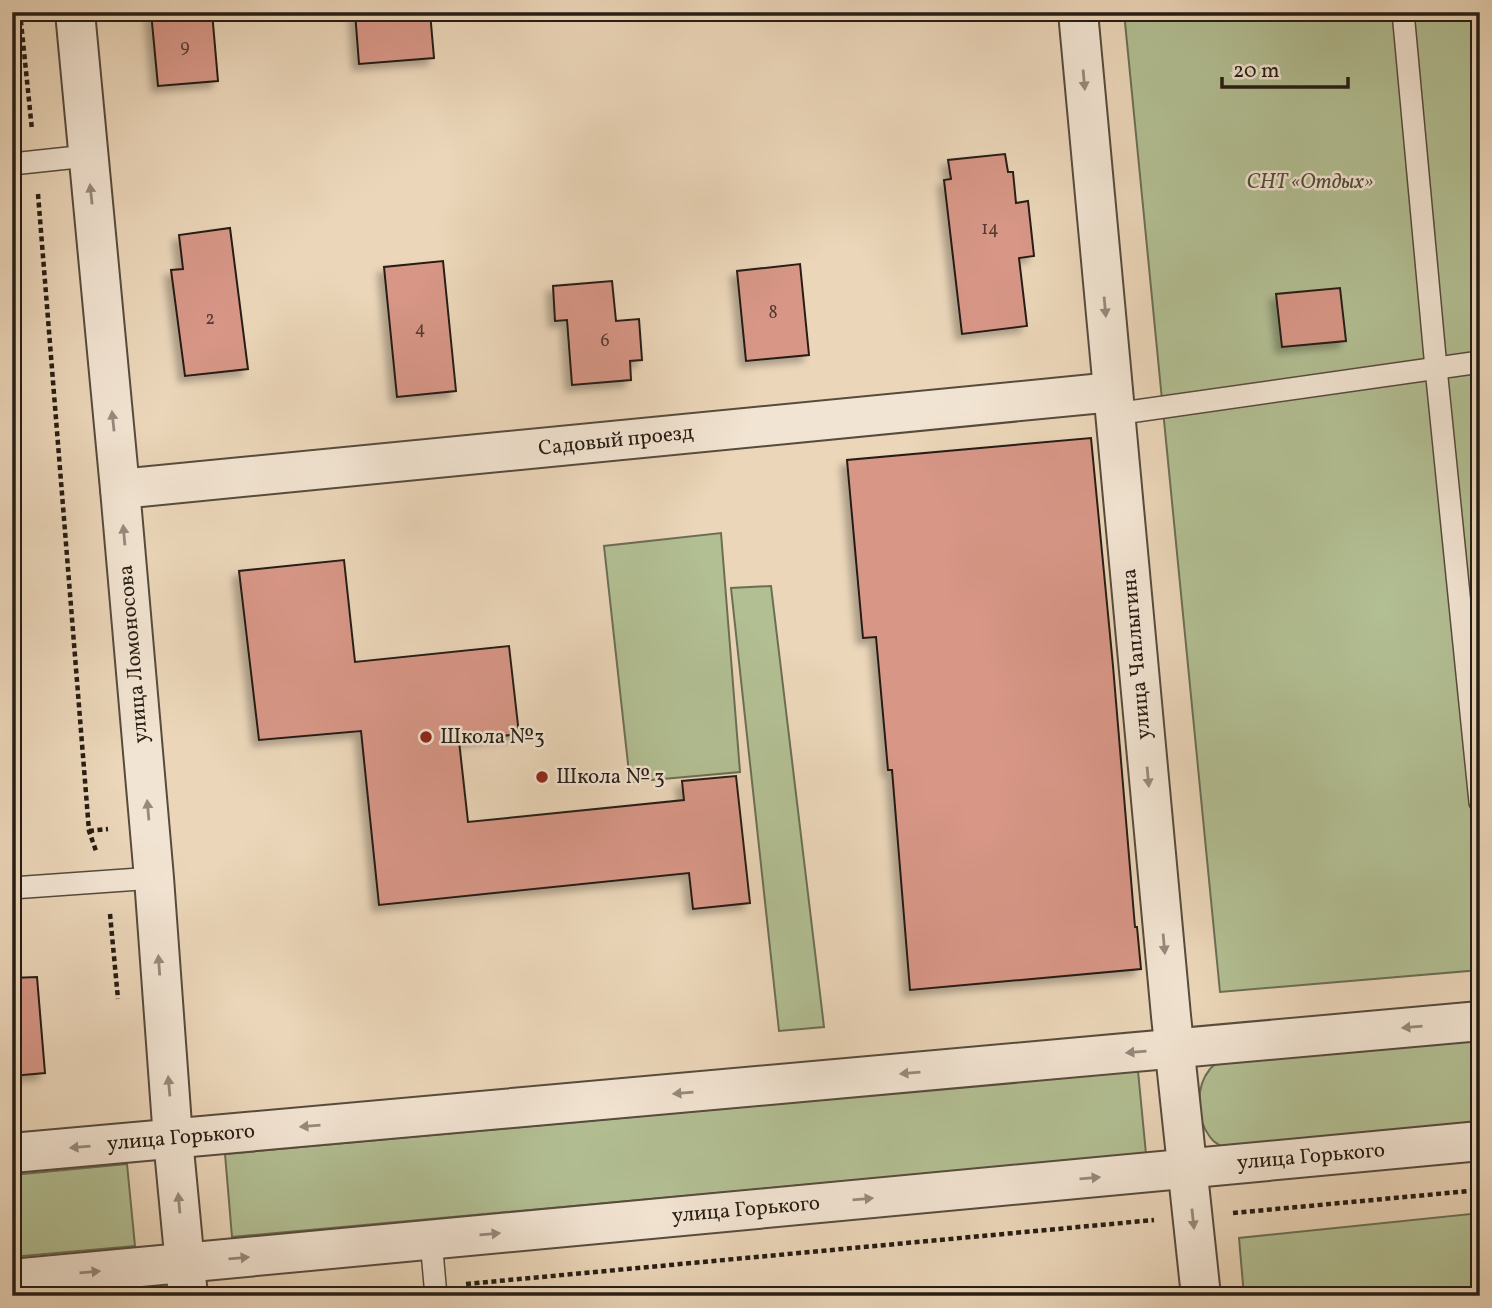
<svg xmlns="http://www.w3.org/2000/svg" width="1492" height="1308" font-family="Vollkorn,serif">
  <defs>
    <filter id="shadow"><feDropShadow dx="-6" dy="6" stdDeviation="3.5" flood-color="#0004"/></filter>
  </defs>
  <rect width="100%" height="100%" fill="#ebd6b9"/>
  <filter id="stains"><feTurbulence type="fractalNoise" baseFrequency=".00286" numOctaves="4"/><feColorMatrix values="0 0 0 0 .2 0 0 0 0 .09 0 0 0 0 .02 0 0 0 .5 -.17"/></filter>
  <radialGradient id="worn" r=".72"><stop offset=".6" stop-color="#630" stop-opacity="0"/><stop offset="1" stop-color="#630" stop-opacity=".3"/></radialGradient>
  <!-- green -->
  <g fill="#b2bf93" stroke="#6c6e54" stroke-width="2">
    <path d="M 1124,12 L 1480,12 L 1480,970 L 1220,992 Z"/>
    <path d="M 721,533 L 740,772 L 630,782 L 604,546 Z"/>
    <path d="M 771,586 L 824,1027 L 779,1031 L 731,588 Z"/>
    <path d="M 1480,1039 L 1480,1127 L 1233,1150 C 1225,1147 1215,1145 1210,1137 C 1196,1119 1195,1087 1210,1069 C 1213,1065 1218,1063 1223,1060 Z"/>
    <path d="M 1138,1071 L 1146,1154 L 232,1237 L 225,1154 Z"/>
    <path d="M 127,1164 L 135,1246 L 12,1257 L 12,1175 Z"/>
    <path d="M 1480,1213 L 1480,1296 L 1244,1296 L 1239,1238 Z"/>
  </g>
  <!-- building -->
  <g fill="#d79686" stroke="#261d14" stroke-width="2" filter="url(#shadow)">
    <path d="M 151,12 L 212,12 L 218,81 L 158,86 Z"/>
    <path d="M 355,12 L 430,12 L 434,58 L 359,64 Z"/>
    <path d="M 1005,154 L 1008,172 L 1013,172 L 1016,203 L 1028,201 L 1034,256 L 1019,258 L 1027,326 L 962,334 L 944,180 L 951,179 L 948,160 Z"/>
    <path d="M 230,228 L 248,369 L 185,376 L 171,270 L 183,269 L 179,235 Z"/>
    <path d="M 443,261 L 456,391 L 397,397 L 384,267 Z"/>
    <path d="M 800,264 L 809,355 L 746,361 L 737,271 Z"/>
    <path d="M 612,281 L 616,321 L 639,319 L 642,360 L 630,361 L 631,380 L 572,385 L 567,320 L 555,321 L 553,286 Z"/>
    <path d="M 1340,288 L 1346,341 L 1282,347 L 1276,294 Z"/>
    <path d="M 1091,438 L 1113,666 L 1135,927 L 1137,927 L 1141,969 L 910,990 L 892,770 L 888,770 L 876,637 L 863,638 L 847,460 Z"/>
    <path d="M 344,560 L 355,662 L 509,646 L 519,734 L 459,741 L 468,822 L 684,800 L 682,781 L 736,776 L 750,903 L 693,909 L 689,873 L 379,905 L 361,731 L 259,740 L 239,571 Z"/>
    <path d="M 37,977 L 45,1073 L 12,1076 L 12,978 Z"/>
  </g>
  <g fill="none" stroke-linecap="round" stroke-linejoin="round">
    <!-- lane casing -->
    <g stroke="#574b3d" stroke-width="24">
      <g id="lane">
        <path d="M 1403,12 L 1436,368 L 1480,802"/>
        <path d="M 12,164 L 87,156"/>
        <path d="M 1115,414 L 1480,362"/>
        <path d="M 12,888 L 154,878"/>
        <path d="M 431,1240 L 436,1296"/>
      </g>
    </g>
    <!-- street casing -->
    <g stroke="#574b3d" stroke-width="42">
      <g id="street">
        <path d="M 75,12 L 120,489 L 154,878 L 173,1139 L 188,1296"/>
        <path d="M 1078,12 L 1171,1016 L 1201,1296"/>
        <path d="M 120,489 L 1113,392"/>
        <path d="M 12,1153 L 1480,1021"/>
        <path d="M 12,1279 L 1480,1141"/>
      </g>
    </g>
    <!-- path -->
    <g stroke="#261d14" stroke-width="4.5" stroke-dasharray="5 3.5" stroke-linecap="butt">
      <path d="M 20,12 L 32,130"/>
      <path d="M 38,194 L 89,831 L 96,851"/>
      <path d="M 89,831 L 108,829"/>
      <path d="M 110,914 L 118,999"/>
      <path d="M 1233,1213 L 1480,1190"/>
      <path d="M 466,1284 L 1154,1220"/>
      <path d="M 343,1296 L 405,1290"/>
    </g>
    <!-- lane -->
    <use href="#lane" stroke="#f2e4d2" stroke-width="21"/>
    <!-- street -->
    <use href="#street" stroke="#f2e4d2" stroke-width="38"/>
  </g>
  <!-- one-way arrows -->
  <defs><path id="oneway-solid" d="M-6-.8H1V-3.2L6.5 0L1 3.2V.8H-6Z" transform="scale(1.75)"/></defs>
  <g fill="#968a7c">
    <use href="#oneway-solid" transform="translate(1084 80) rotate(85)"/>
    <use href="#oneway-solid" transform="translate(91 194) rotate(-96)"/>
    <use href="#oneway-solid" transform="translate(1105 307) rotate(85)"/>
    <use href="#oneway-solid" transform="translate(113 421) rotate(-96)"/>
    <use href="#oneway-solid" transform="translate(124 535) rotate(-95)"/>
    <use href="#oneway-solid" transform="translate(1148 777) rotate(85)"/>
    <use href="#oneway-solid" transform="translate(148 810) rotate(-95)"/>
    <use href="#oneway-solid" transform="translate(1164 944) rotate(85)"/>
    <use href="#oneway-solid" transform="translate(159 965) rotate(-94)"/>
    <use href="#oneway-solid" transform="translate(1412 1027) rotate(175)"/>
    <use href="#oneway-solid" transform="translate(1136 1052) rotate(175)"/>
    <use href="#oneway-solid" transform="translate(910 1073) rotate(175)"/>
    <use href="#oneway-solid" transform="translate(169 1086) rotate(-95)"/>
    <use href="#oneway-solid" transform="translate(683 1093) rotate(175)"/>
    <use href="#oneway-solid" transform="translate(310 1126) rotate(175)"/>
    <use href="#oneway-solid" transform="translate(80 1147) rotate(175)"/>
    <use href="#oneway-solid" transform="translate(1090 1178) rotate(-5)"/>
    <use href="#oneway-solid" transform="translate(863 1199) rotate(-5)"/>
    <use href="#oneway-solid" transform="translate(179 1203) rotate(-95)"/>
    <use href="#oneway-solid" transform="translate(1193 1219) rotate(84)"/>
    <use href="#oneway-solid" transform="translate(490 1234) rotate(-5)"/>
    <use href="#oneway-solid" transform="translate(239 1258) rotate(-5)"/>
    <use href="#oneway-solid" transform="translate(90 1272) rotate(-5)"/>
  </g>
  <!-- markers -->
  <g fill="#8f2418" stroke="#f2e4d2" stroke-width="2.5">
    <circle cx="426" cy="737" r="7"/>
    <circle cx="542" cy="777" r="7"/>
  </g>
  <g text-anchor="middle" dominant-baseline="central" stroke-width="5" stroke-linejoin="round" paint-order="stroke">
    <!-- number labels -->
    <g font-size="18" fill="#523b30">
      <text x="185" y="47">9</text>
      <text x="990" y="229">14</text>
      <text x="773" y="313">8</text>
      <text x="210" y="319">2</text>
      <text x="420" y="329">4</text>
      <text x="605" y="341">6</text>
    </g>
    <!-- park labels -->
    <g font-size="21" font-style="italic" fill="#504e3a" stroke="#f2e4d2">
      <text x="1310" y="182">СНТ «Отдых»</text>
    </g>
    <!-- street labels -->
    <g font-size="21" fill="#261d14" stroke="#f2e4d2">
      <text transform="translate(616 441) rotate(-6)">Садовый проезд</text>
      <text transform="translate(134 654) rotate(-95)">улица Ломоносова</text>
      <text transform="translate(1137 654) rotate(-95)">улица Чаплыгина</text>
      <text transform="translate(181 1138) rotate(-5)">улица Горького</text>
      <text transform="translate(1311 1157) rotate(-5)">улица Горького</text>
      <text transform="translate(746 1210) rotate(-5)">улица Горького</text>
    </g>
    <!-- poi labels -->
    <g font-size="21" fill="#261d14" stroke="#f2e4d2" text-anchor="start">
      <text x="440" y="737">Школа №3</text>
      <text x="556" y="777">Школа № 3</text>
    </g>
  </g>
  <!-- margin -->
  <rect width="1492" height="1308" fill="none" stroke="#ebd6b9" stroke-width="42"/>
  <rect x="14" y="14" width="1464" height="1280" fill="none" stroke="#261d14" stroke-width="3.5"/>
  <rect x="21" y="21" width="1450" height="1266" fill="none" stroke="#261d14" stroke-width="2"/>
  <!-- scale -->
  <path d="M1222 77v10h126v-10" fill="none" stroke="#261d14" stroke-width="3.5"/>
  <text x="1233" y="77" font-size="21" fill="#261d14" stroke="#f2e4d2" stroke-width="5" paint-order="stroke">20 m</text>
  <rect width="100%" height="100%" filter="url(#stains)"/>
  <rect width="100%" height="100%" fill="url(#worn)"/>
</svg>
